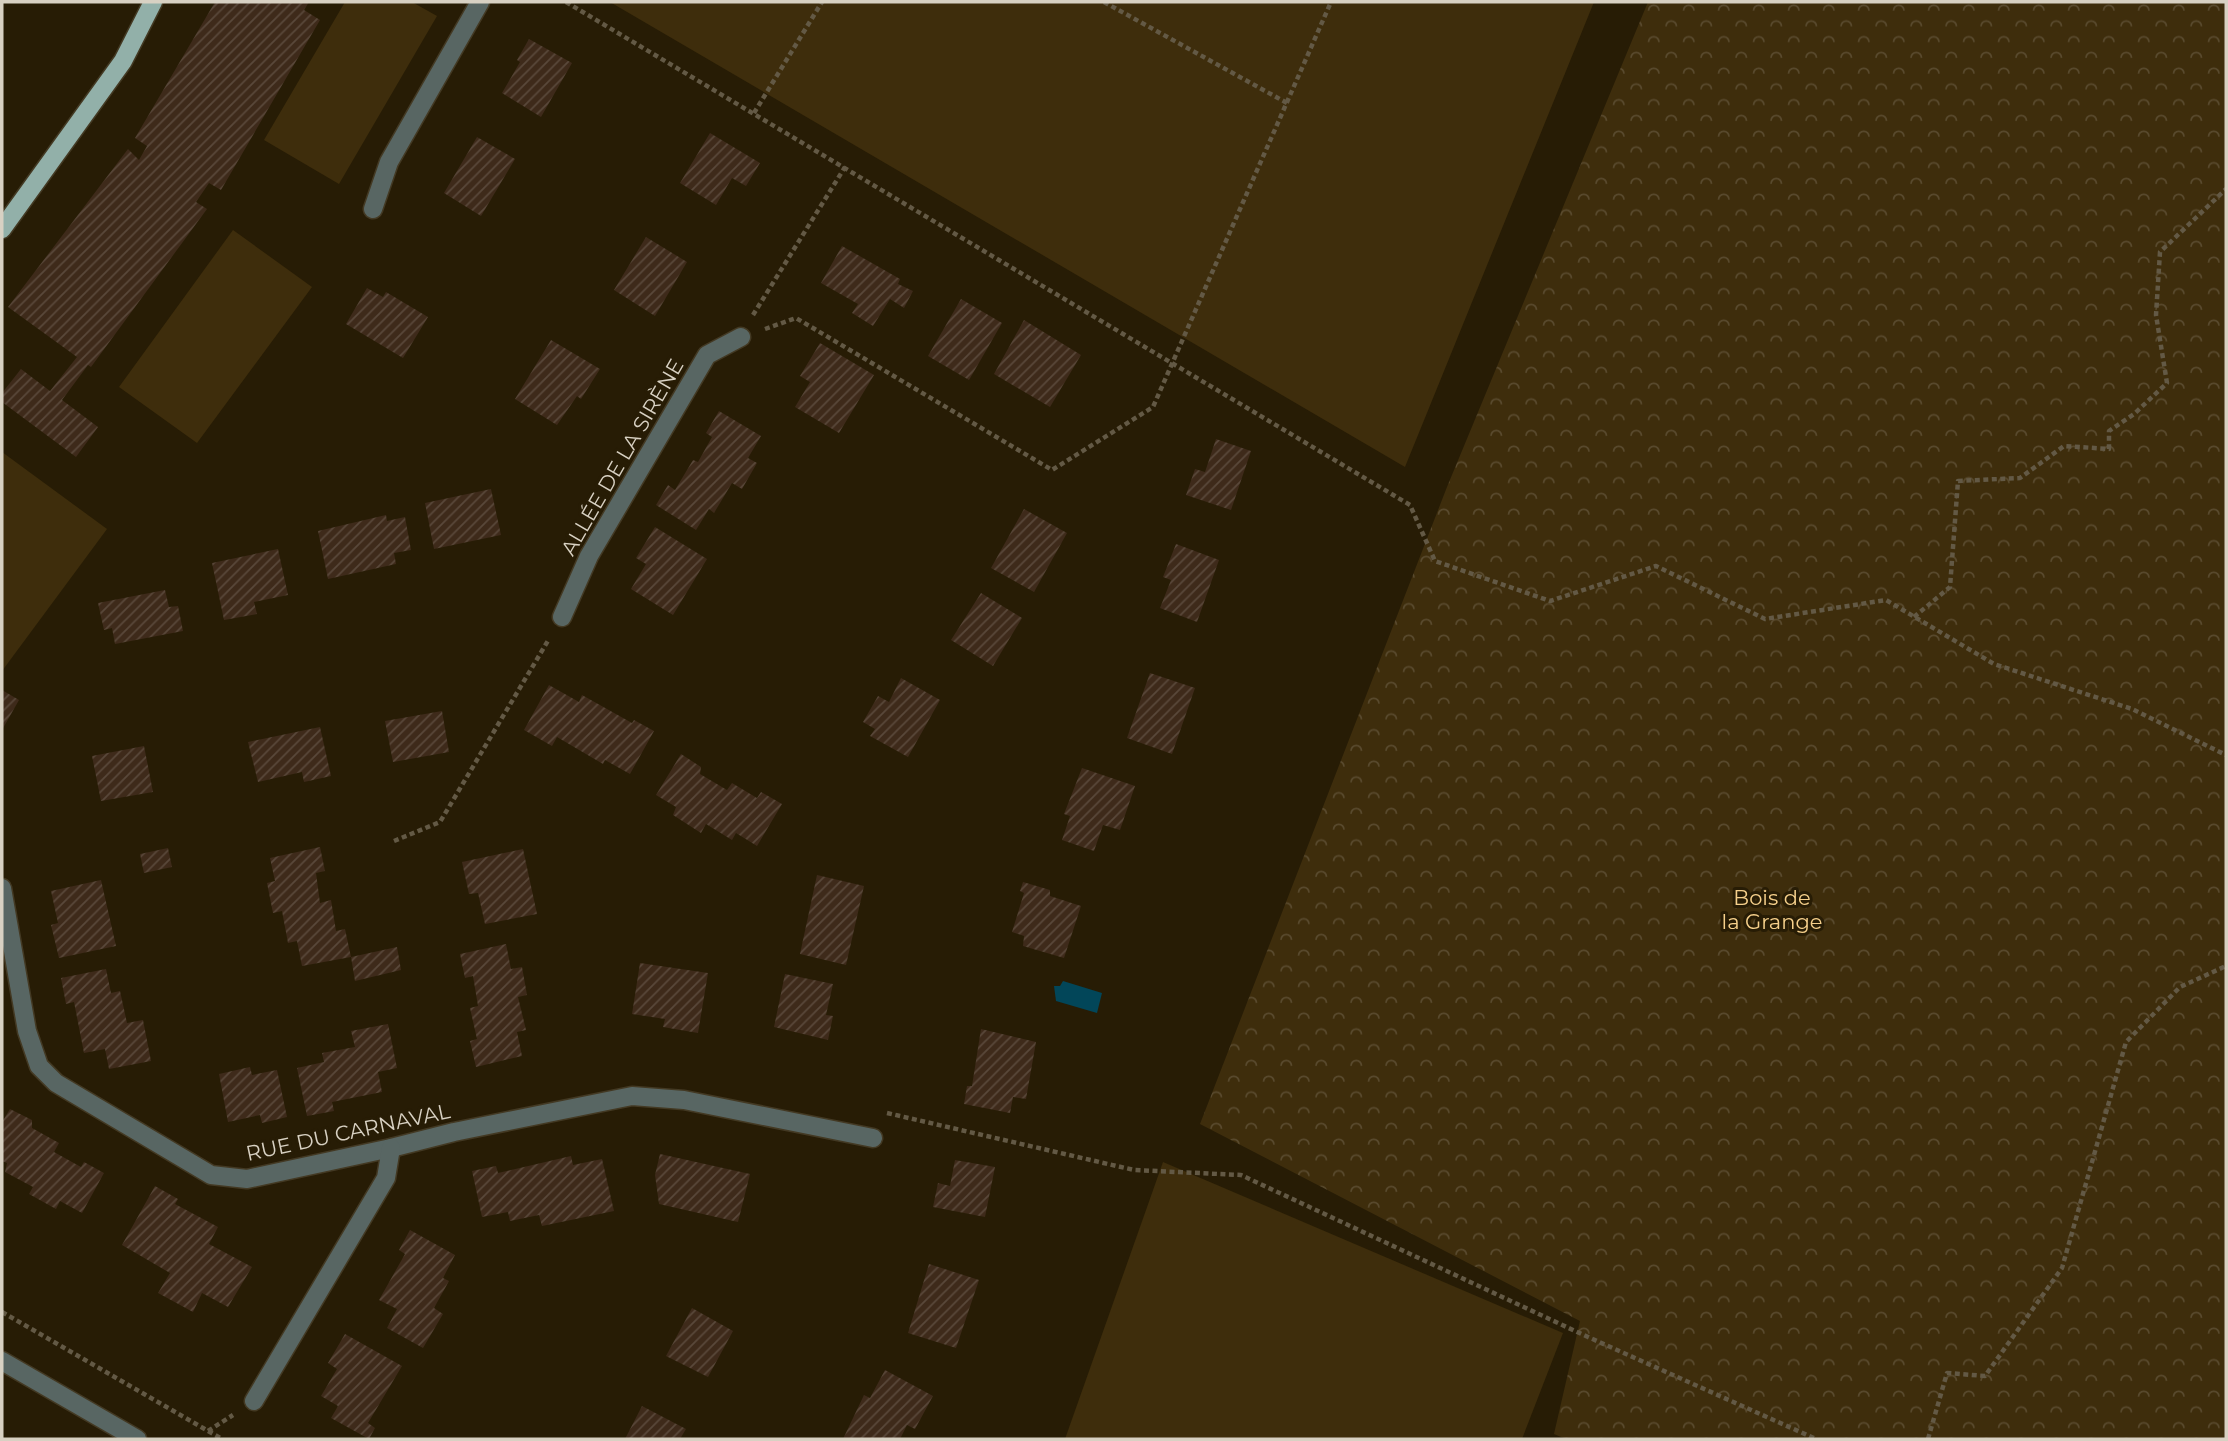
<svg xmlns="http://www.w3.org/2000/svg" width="2228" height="1441" font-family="Montserrat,sans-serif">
  <defs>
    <pattern id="forest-crowns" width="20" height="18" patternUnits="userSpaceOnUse" patternTransform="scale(1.75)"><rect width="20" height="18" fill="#3e2d0c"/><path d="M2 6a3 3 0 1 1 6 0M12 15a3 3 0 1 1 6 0" fill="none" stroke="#594a2e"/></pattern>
    <pattern id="building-hatch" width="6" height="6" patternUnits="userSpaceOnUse" patternTransform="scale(1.75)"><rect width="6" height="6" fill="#3e2a1a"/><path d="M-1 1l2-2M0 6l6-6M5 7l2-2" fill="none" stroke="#59483a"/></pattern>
  </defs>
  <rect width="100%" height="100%" fill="#271c05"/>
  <!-- green -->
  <g fill="#3e2d0c">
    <path d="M 345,2 L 412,2 L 437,16 L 339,184 L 264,140 Z"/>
    <path d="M 610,2 L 1594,2 L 1405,467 Z"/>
    <path d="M 233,230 L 312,287 L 197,443 L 119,387 Z"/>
    <path d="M 2,452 L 107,529 L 2,671 Z"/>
    <path d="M 1163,1162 L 1563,1333 L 1522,1439 L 1065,1439 Z"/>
  </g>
  <!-- forest -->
  <path fill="url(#forest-crowns)" d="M 1648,2 L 2226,2 L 2226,1439 L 1566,1439 L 1554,1434 L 1580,1321 L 1200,1124 L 1447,487 Z"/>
  <!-- water -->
  <path fill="#024659" d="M 1063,981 L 1102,993 L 1097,1013 L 1056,1001 L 1054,986 L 1060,986 Z"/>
  <!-- building -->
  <g fill="url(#building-hatch)">
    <path d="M 215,2 L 309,2 L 304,10 L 320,20 L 221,190 L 209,183 L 196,202 L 207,209 L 91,367 L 88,365 L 62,400 L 98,427 L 76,457 L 2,402 L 2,393 L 21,369 L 50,391 L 77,357 L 8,307 L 128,149 L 139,160 L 147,146 L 135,138 Z"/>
    <path d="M 529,39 L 572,63 L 541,117 L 502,93 L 520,62 L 517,60 Z"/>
    <path d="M 710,133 L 760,163 L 746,186 L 732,178 L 716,205 L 680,183 Z"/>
    <path d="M 477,137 L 515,159 L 481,216 L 444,193 Z"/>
    <path d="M 646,237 L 687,262 L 655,316 L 614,290 Z"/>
    <path d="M 842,246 L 900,279 L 898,284 L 913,291 L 904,308 L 890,299 L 873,326 L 852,313 L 858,304 L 821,283 Z"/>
    <path d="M 367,288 L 383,297 L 386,292 L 428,317 L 403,358 L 346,324 Z"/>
    <path d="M 961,299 L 1002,323 L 969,380 L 928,356 Z"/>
    <path d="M 1024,320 L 1081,355 L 1050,407 L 994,374 Z"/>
    <path d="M 551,340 L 600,369 L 581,399 L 577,396 L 557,425 L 515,399 Z"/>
    <path d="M 820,343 L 874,375 L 839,433 L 795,407 L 810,382 L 800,376 Z"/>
    <path d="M 719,411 L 761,436 L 748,458 L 757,463 L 742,489 L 732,483 L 714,513 L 709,509 L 696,530 L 656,505 L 668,485 L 675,490 L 693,460 L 698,462 L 712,437 L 706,433 Z"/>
    <path d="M 1216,439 L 1251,451 L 1231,510 L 1186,495 L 1195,469 L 1205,472 Z"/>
    <path d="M 491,489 L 501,535 L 434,549 L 425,503 Z"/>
    <path d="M 1024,509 L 1067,533 L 1034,592 L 991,568 Z"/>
    <path d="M 386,515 L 387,521 L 405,517 L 411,550 L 394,553 L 396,564 L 328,579 L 318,531 Z"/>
    <path d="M 655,527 L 707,559 L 673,615 L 631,589 L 646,564 L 636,558 Z"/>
    <path d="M 1176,544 L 1219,560 L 1197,622 L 1160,608 L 1171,580 L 1163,577 Z"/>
    <path d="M 278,549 L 288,595 L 254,602 L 257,614 L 224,620 L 212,563 Z"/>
    <path d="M 165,590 L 169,607 L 178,606 L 183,631 L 115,644 L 112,628 L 104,630 L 98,603 Z"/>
    <path d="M 981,593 L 1022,618 L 993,666 L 951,640 Z"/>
    <path d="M 1150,673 L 1195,688 L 1172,754 L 1127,738 Z"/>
    <path d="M 901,678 L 940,700 L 908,757 L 870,736 L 875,729 L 863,722 L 878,696 L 889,702 Z"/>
    <path d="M 549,685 L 579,702 L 582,695 L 632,723 L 634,720 L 654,731 L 630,774 L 605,760 L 603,764 L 557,737 L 552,746 L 524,730 Z"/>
    <path d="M 2,690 L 19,700 L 2,730 Z"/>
    <path d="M 442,711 L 449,752 L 393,762 L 385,721 Z"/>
    <path d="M 320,727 L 331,776 L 304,782 L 302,772 L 258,782 L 248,742 Z"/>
    <path d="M 144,746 L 153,792 L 101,801 L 92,756 Z"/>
    <path d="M 681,754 L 701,767 L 700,774 L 727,790 L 732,783 L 757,798 L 761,792 L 782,804 L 757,846 L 736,833 L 732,840 L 706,824 L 701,833 L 673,815 L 676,807 L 656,795 Z"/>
    <path d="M 1082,768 L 1135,786 L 1120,830 L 1103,825 L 1094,851 L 1062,840 L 1070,816 L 1064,814 Z"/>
    <path d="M 320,847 L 325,871 L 316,873 L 320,903 L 331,900 L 336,931 L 345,929 L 351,957 L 302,966 L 297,941 L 288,943 L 282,911 L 273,913 L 267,883 L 275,881 L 270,858 Z"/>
    <path d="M 168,848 L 172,867 L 144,873 L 140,854 Z"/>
    <path d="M 523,849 L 537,914 L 485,924 L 478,893 L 469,894 L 462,862 Z"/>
    <path d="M 817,875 L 864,886 L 846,965 L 800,954 Z"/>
    <path d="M 101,880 L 116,946 L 59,958 L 51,925 L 58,923 L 51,891 Z"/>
    <path d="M 1023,882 L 1050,890 L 1050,896 L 1081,906 L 1064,958 L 1023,946 L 1024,936 L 1012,932 L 1024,893 L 1020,891 Z"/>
    <path d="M 506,944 L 511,969 L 522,967 L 527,995 L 518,997 L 526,1030 L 517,1032 L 522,1056 L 476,1067 L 470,1041 L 477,1039 L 470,1008 L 478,1006 L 473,976 L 465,978 L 460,954 Z"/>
    <path d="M 397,947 L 401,970 L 355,981 L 351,957 Z"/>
    <path d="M 640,963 L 708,973 L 698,1033 L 663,1027 L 665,1019 L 632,1014 Z"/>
    <path d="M 106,969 L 111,993 L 120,991 L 127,1023 L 143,1020 L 151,1061 L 109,1069 L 105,1049 L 84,1053 L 74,1002 L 66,1004 L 61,978 Z"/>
    <path d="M 785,974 L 833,984 L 826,1015 L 833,1016 L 828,1040 L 774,1027 Z"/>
    <path d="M 388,1024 L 397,1068 L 378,1072 L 382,1092 L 332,1102 L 334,1111 L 307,1116 L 297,1068 L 324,1062 L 322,1053 L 355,1047 L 351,1031 Z"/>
    <path d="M 981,1029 L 1036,1042 L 1026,1099 L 1013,1097 L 1010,1113 L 964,1104 L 967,1086 L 972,1086 Z"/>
    <path d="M 250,1067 L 252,1075 L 277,1070 L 287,1117 L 262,1123 L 260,1115 L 228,1122 L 219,1074 Z"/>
    <path d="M 10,1109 L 32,1120 L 32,1128 L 59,1143 L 54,1152 L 81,1167 L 84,1162 L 104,1173 L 82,1213 L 60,1201 L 56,1209 L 29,1194 L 33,1187 L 5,1172 L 7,1163 L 2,1161 L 2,1122 Z"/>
    <path d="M 660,1154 L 750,1174 L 738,1222 L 659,1204 L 655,1175 Z"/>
    <path d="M 571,1156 L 573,1165 L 602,1159 L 614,1211 L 542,1226 L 539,1215 L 510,1221 L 508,1212 L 482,1217 L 472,1171 L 496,1166 L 498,1173 Z"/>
    <path d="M 955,1160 L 995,1167 L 985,1217 L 933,1207 L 938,1183 L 950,1186 Z"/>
    <path d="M 155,1186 L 178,1199 L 175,1204 L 218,1227 L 209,1244 L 252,1267 L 228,1307 L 202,1293 L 193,1312 L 158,1293 L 170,1273 L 122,1245 Z"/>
    <path d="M 410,1230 L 455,1255 L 443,1278 L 449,1281 L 434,1308 L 443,1314 L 423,1348 L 387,1328 L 397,1309 L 379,1300 L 405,1254 L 399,1250 Z"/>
    <path d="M 929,1264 L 979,1280 L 956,1348 L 908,1333 Z"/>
    <path d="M 692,1308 L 733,1331 L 708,1377 L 666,1356 Z"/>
    <path d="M 345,1334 L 402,1366 L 368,1423 L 375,1428 L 369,1439 L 331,1418 L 338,1406 L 321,1396 L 337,1369 L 328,1363 Z"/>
    <path d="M 885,1370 L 933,1396 L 915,1429 L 907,1425 L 900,1439 L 843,1439 L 864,1395 L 870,1398 Z"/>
    <path d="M 642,1406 L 686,1429 L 680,1439 L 625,1439 Z"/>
  </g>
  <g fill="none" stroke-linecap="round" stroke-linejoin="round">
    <!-- minor casing -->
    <g stroke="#433923" stroke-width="21">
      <g id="minor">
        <path d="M 373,209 L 389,162 L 480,2"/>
        <path d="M 562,617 L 589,556 L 707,355 L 741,337"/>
        <path d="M 2,888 L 27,1031 L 39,1066 L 56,1083 L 211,1175 L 247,1179 L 391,1148 L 454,1132 L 632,1096 L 684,1100 L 873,1138"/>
        <path d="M 2,1361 L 137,1439"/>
        <path d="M 254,1401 L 386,1178 L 391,1148"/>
      </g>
    </g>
    <!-- major casing -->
    <g stroke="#433923" stroke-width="21">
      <path id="major" d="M 2,229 L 123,61 L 153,2"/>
    </g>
    <!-- path -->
    <g stroke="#635945" stroke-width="4.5" stroke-dasharray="5 3.5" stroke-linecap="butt">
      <path d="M 566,2 L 1410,505 L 1435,561 L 1550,601 L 1656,566 L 1765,619 L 1886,600 L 1994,664 L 2132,709 L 2226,755"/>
      <path d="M 1104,2 L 1287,103"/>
      <path d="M 754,113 L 822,2"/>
      <path d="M 753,315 L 845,167"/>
      <path d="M 765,329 L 796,318 L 1052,470 L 1153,407 L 1331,2"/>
      <path d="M 1914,617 L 1950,587 L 1958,481 L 2020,478 L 2064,446 L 2109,449 L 2109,431 L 2134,414 L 2167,383 L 2156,315 L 2160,252 L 2226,189"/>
      <path d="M 394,841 L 440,822 L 549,639"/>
      <path d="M 887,1113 L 1134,1170 L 1241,1175 L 1588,1337 L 1816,1439"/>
      <path d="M 2,1312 L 222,1439"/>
      <path d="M 208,1431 L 233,1415"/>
      <path d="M 1928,1439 L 1947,1373 L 1985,1376 L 2062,1268 L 2126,1042 L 2180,987 L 2226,966"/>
    </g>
    <!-- minor -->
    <use href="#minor" stroke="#586663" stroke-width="18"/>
    <!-- major -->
    <use href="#major" stroke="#92b0a9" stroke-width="18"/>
  </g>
  <g text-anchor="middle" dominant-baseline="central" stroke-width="6" stroke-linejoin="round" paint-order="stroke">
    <!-- street labels -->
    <g font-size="21" fill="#d8d1c3" stroke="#271c05">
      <text transform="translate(622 457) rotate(-60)">ALLÉE DE LA SIRÈNE</text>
      <text transform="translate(348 1132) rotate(-12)">RUE DU CARNAVAL</text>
    </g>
    <!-- park labels -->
    <g font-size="21" fill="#f6d08b" stroke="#271c05">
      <text x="1772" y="897">Bois de<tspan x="1772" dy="24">la Grange</tspan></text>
    </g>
  </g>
  <!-- border -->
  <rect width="2228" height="1441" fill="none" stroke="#d8d1c3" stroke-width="7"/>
</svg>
